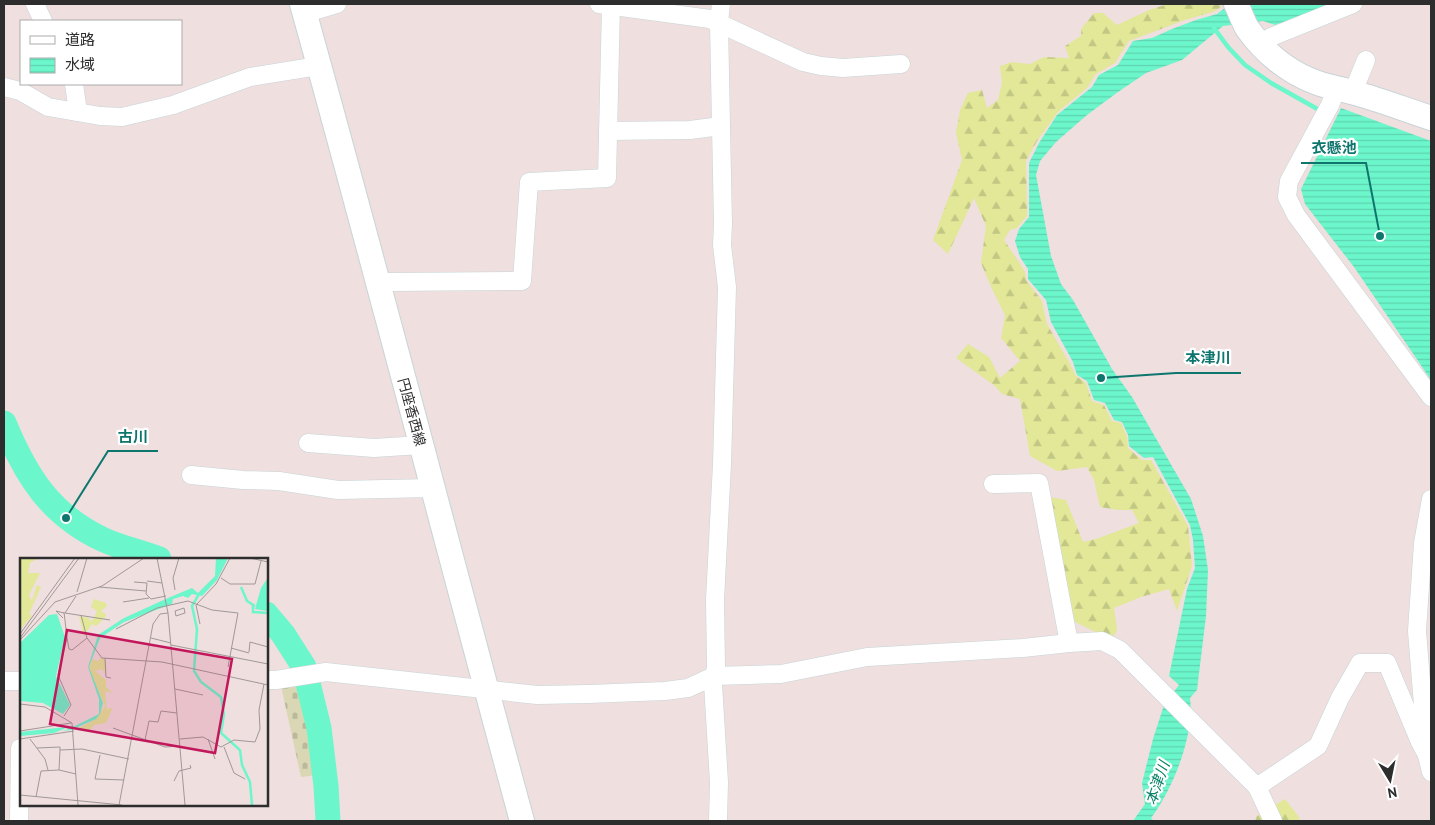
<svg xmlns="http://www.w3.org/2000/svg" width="1435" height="825" font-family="'PT Sans','Noto Sans JP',sans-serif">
  <defs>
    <pattern id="forest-firs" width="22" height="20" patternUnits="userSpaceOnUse" patternTransform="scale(1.25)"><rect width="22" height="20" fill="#e2e898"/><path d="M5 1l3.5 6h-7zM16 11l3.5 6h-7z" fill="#c2c783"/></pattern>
    <pattern id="cemetery-stones" width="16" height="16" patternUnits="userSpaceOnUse" patternTransform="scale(1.25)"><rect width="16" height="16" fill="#dad7b5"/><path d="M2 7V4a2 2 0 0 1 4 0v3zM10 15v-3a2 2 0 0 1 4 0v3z" fill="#bbb99c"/></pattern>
    <pattern id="water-rules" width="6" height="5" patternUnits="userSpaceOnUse" patternTransform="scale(1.25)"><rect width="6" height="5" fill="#6cf6cb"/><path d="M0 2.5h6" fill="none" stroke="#5ed3af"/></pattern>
  </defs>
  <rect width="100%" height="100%" fill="#efdfdf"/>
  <!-- forest -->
  <g fill="url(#forest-firs)">
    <path d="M 1168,4 L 1220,4 L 1221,7 L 1213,12 L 1185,20 L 1129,41 L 1115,63 L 1096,74 L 1087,88 L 1058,112 L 1037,141 L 1026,161 L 1027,216 L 1017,228 L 1010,230 L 1004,240 L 1019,262 L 1025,272 L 1026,280 L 1042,301 L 1047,324 L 1069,362 L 1076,376 L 1086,383 L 1092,401 L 1104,405 L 1112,421 L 1121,423 L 1127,437 L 1128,448 L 1142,460 L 1151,460 L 1188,526 L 1192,566 L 1177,611 L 1169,589 L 1141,597 L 1114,608 L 1117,630 L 1112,640 L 1071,620 L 1050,497 L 1066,500 L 1083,542 L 1096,539 L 1139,523 L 1132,510 L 1118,510 L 1100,507 L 1094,480 L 1087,467 L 1057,471 L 1030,456 L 1020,399 L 1002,394 L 995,386 L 956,358 L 968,344 L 989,357 L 1000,378 L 1020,361 L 1001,338 L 1005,315 L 992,289 L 981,263 L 986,226 L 974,198 L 948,254 L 933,240 L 962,160 L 956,133 L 960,110 L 968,93 L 982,90 L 987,108 L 998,100 L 1002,83 L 1000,66 L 1012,62 L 1030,64 L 1044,57 L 1069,58 L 1065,46 L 1081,36 L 1081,29 L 1094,13 L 1103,13 L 1117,25 L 1149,10 Z"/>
    <path d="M 1285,799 L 1299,817 L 1300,821 L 1255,821 L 1257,816 Z"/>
  </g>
  <!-- cemetery -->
  <path fill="url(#cemetery-stones)" d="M 303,682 L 318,761 L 318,775 L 301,777 L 281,686 Z"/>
  <!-- water -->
  <g fill="url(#water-rules)">
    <path d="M 1230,4 L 1332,4 L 1275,25 L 1263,21 L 1223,26 L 1182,60 L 1146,73 L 1118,92 L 1087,115 L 1056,142 L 1040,161 L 1036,175 L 1051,256 L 1061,284 L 1073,300 L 1112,369 L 1132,397 L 1191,499 L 1203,536 L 1208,570 L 1206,616 L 1197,690 L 1190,698 C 1195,734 1173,789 1151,818 L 1154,821 L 1133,821 L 1145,804 L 1142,783 L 1153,739 L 1164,705 L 1179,685 L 1169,676 L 1187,589 L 1195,568 L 1193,540 L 1190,525 L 1153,457 L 1144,458 L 1129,446 L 1128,435 L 1122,422 L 1114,420 L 1105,403 L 1094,400 L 1087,381 L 1077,375 L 1073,362 L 1051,322 L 1046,300 L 1028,279 L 1028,269 L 1020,257 L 1015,241 L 1019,229 L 1029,217 L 1029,163 L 1039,143 L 1057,115 L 1092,87 L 1099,75 L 1118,65 L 1133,41 L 1152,38 L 1172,29 L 1196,20 L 1217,14 Z"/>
    <path d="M 1341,108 L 1431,141 L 1431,380 L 1354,267 L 1305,204 L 1301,189 Z"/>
  </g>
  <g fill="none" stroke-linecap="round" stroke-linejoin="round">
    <!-- stream -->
    <path stroke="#6cf6cb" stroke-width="4.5" d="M 1214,28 L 1228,47 L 1245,65 L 1271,83 L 1321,111"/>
    <!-- river -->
    <g stroke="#6cf6cb" stroke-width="25">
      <path d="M 4,423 C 26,476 50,515 104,540 C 122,548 141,552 159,559"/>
      <path d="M 266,614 L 283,634 L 304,667 L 319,728 L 326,786 L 328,821"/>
    </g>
    <!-- street casing -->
    <g stroke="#c7d4d7" stroke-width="19">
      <g id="street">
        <path d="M 35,4 L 43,21"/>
        <path d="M 599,4 L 710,19 L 803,62 L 821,66 L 843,68 L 901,64"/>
        <path d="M 304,14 L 337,4"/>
        <path d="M 1260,44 L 1271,37 L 1353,4"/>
        <path d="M 74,84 L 78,112"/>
        <path d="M 4,87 L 20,91 L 48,107 L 100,116 L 122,117 L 173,105 L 250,77 L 318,66"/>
        <path d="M 1336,89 L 1330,105 L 1289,181 L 1287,197 L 1296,215 L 1431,397"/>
        <path d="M 1353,92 L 1366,60"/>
        <path d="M 608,131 L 690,130 L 721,126"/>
        <path d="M 378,285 L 389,282 L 522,281 L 529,182 L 607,178 L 611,5"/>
        <path d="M 308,443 L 374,448 L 421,445"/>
        <path d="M 191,475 L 243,480 L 279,481 L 338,490 L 433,488"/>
        <path d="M 993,484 L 1039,483 L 1069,643"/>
        <path d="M 1431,499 L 1423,543 L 1417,631 L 1427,755 L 1431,772"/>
        <path d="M 266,680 L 276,680 L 326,672 L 537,695 L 589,694 L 665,691 L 688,688 L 714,676 L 781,674 L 867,657 L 1023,648 L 1069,643 L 1102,641 L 1120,650 L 1257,787 L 1318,746 L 1340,698 L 1360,663 L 1387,663 L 1420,742 L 1427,755"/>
        <path d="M 4,681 L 21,681"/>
        <path d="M 1257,787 L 1273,821"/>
        <path d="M 19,821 L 20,748"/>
        <path d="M 718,821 L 719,782 L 713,684 L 716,667 L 715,600 L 722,464 L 727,287 L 722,245 L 723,224 L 721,126 L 719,22 L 721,4"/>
      </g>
    </g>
    <!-- secondary casing -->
    <g stroke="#c7d4d7" stroke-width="26">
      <g id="secondary">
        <path d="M 302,4 C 378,276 448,549 522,821"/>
        <path d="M 1236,4 C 1240,12 1243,21 1247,28 C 1264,52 1288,72 1315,82 C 1328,87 1342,89 1355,93 C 1381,100 1406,110 1431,118"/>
      </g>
    </g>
    <!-- street -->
    <use href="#street" stroke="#fff" stroke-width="18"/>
    <!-- secondary -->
    <use href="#secondary" stroke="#fff" stroke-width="24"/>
  </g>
  <g text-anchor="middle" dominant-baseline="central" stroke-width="4.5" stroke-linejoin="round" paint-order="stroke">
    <!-- street labels -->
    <g font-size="14" fill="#2d2d2d" stroke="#fff">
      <text transform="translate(412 412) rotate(75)">円座香西線</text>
    </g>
    <!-- water labels -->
    <g font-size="15" font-style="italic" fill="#088366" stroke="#fff">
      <text transform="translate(1157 783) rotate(-71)">本津川</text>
    </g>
  </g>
  <!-- overview -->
  <g transform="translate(20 558)">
    <rect width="248" height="248" fill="#efdfdf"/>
    <path d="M 0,0 L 18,0 L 10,5 L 8,15 L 20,15 L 9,37 L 12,43 L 17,27 L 21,29 L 9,56 L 12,58 L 0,72 ZM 74,41 L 86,45 L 87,48 L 81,53 L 86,56 L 85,60 L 76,68 L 72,66 L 64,78 L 59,58 L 69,60 L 70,64 L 74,60 L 77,53 L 71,49 ZM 80,99 L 85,102 L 85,117 L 82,111 L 75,113 L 86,122 L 86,129 L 93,135 L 85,133 L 87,152 L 93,149 L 86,165 L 74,167 L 70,172 L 55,172 L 76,161 L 85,148 L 69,111 L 72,101 L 79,103 Z" fill="#e2e898"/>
    <path d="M 196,0 L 208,0 L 197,22 L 182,38 L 172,36 L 168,40 L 163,38 L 153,41 L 152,46 L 104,64 L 80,80 L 69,109 L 83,145 L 80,156 L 76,161 L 51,172 L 42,173 L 49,171 L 46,170 L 34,175 L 0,178 L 0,174 L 55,168 L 79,156 L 79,141 L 68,109 L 78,77 L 104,60 L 148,40 L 172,30 L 178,35 L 195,18 ZM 247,21 L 247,53 L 235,51 L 241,30 ZM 37,56 L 45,79 L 36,118 L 50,147 L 43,156 L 23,145 L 0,143 L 0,85 L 29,57 Z" fill="#6cf6cb"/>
    <path fill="none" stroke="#6cf6cb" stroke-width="2.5" d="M 221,29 L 227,43 L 235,48M 179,36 L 172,48 L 177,71 L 174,113 L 181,124 L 201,139 L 204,156 L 201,175 L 220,192 L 222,207 L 230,224 L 232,247M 233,47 L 233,54 L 248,55"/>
    <path fill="none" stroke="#a19898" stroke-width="1" d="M 137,0 L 148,55 L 165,247M 230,0 L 248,4M 201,20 L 210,26 L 235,26 L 241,3M 127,23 L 142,25M 114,24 L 127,25 L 126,36 L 131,41 L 146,38M 79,29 L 126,33M 155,32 L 153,20 L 159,0M 57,34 L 67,0M 56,38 L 45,55 L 90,62M 103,44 L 129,40M 164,50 L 165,55 L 156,58 L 155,53 ZM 61,57 L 67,80M 43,60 L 36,53 L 44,55M 180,66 L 176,47 L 196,26 L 210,0M 96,71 L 137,50 L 168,43 L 192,52 L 218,55 L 208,109M 0,76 L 55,0M 0,80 L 59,0M 47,80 L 49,91 L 52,92 L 67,80 L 82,100 L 142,104 L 248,127M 131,80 L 151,85M 0,82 L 35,44 L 82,28 L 124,0M 151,87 L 248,106M 211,90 L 229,95M 229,94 L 230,84 L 248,89M 85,100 L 86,119 L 91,120M 155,131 L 183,137M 0,146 L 25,149 L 52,165 L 58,247M 44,158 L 51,147 L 38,117 L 47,80 L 44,54M 93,170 L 145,189 L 160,188M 0,173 L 51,165M 0,181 L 54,173M 10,181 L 25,201 L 28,212M 160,181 L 183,179 L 201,189 L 214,182 L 235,184 L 240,171 L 239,152 L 244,126M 188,181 L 195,201M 125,182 L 129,163 L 138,164 L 141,153 L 157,155M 204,189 L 214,215 L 225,221M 17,190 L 40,189 L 40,192M 80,197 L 75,221 L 104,222M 39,212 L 40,192 L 62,191 L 109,201M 154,223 L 159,213 L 171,210 L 170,207M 0,237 L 102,247M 16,239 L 21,213 L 39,212 L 56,216M 99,247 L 133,66 L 140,56 L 148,55"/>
    <path fill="#c2185b" fill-opacity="0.15" stroke="#c2185b" stroke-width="2.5" d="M 47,72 L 212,101 L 195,195 L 30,166 Z"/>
    <rect width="248" height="248" fill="none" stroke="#2d2d2d" stroke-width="2.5"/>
  </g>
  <!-- callouts -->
  <path fill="none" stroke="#0f766e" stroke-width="2" d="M1380 236L1366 163H1301M1101 378L1176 373H1241M66 518L108 451H158"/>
  <g fill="#0f766e" stroke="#fff" stroke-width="2">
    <circle cx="1380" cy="236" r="5"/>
    <circle cx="1101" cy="378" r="5"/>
    <circle cx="66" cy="518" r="5"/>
  </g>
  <g font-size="15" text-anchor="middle" font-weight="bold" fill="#0f766e" stroke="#fff" stroke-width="4.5" stroke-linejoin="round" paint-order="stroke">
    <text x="1334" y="153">衣懸池</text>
    <text x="1208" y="363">本津川</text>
    <text x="133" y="442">古川</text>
  </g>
  <!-- border -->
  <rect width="1435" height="825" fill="none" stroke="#2d2d2d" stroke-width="10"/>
  <!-- legend -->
  <rect x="20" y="20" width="162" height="65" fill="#ffffff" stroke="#ababab"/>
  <rect x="30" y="36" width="25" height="8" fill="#ffffff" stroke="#ababab"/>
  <text x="65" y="45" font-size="15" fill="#2d2d2d">道路</text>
  <rect x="30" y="58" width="25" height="15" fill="url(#water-rules)" stroke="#ababab"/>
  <text x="65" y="70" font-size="15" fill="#2d2d2d">水域</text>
  <!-- north arrow -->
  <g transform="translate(1390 780) rotate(170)" stroke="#ffffff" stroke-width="4" paint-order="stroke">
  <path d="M0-4L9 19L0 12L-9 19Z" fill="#2d2d2d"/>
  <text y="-8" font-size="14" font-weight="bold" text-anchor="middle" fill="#2d2d2d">N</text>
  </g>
</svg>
